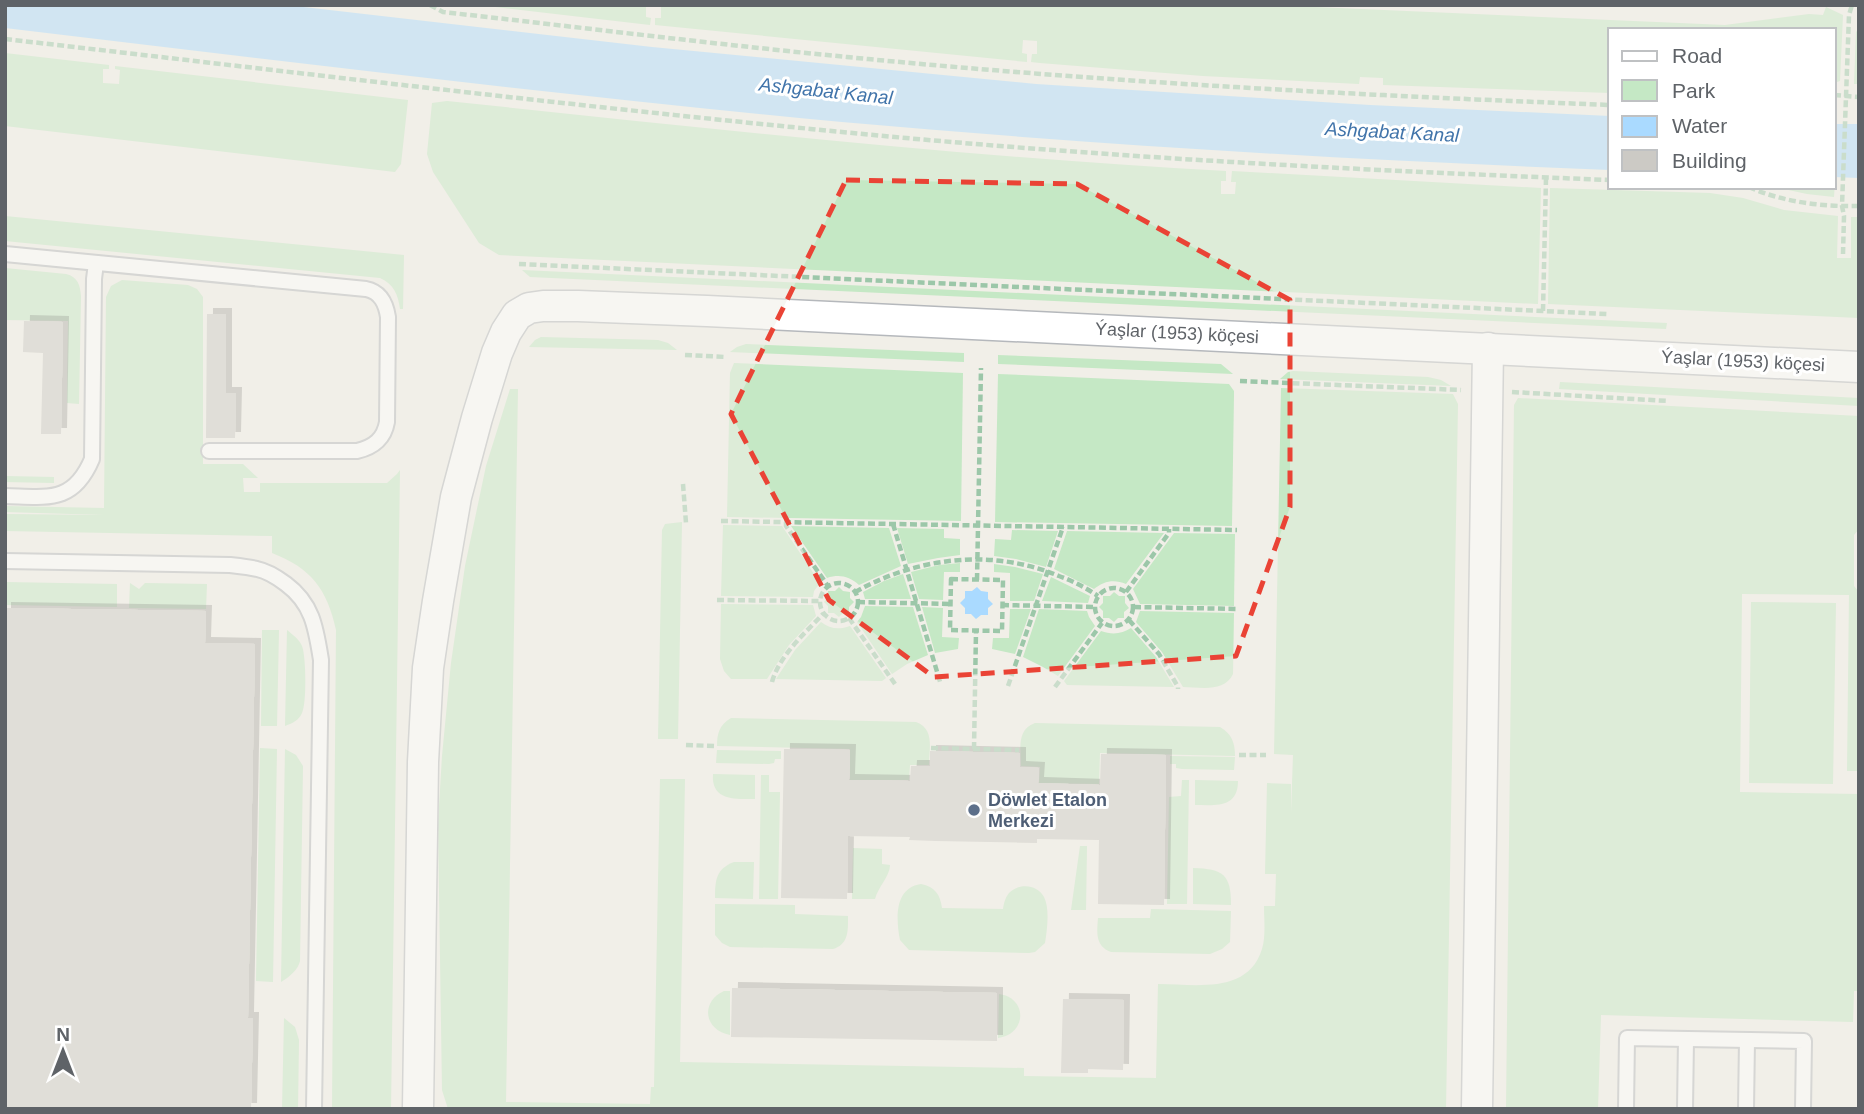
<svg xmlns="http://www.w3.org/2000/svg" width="1864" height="1114" font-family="Helvetica,sans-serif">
  <defs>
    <filter id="shadow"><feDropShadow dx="6" dy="-6" stdDeviation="0" flood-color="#0004"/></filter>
  </defs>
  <rect width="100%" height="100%" fill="#f1efe8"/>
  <!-- green -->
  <g fill="#c5e8c5">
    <path d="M 479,5 L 646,5 L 646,17 L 651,18 L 650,25 Z"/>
    <path d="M 661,5 L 1269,5 L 1725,25 L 1809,14 L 1823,15 L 1826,7 L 1843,15 L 1840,81 L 1834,83 L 1834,30 L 1610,30 L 1610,93 L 1383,85 L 1383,78 L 1360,77 L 1359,84 L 1203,76 L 1040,63 L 1031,62 L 1032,54 L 1037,54 L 1037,41 L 1023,40 L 1022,53 L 1027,54 L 1027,62 L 655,25 L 655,18 L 661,18 Z"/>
    <path d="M 1859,28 L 1859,84 L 1854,84 L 1856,32 Z"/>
    <path d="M 5,53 L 109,65 L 109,69 L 103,69 L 103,83 L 119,84 L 120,70 L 115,69 L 115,66 L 408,100 L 401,164 L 395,172 L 5,126 Z"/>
    <path d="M 447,101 C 706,128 965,157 1226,171 L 1226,181 L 1221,181 L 1221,194 L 1235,194 L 1236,182 L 1231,182 L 1232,171 L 1541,188 L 1538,304 L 499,255 L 479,243 L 433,172 L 427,154 L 432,103 Z"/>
    <path d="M 1835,181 L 1834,197 L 1807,194 L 1775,187 L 1834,187 Z"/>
    <path d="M 1550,188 L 1710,193 L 1743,198 L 1784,210 L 1838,216 L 1837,258 L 1851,258 L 1851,217 L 1859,217 L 1859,318 L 1548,304 Z"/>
    <path d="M 5,216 L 404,255 L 403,309 L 400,309 C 398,295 394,284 380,278 L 5,241 Z"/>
    <path d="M 5,268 L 66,274 C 78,277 80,285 81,296 L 79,404 L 67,403 L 68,321 L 5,320 Z"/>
    <path d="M 522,270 L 1667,323 L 1666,329 L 530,277 Z"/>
    <path d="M 122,280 L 188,285 L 197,289 L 203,297 L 203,464 L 243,464 L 258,478 L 243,478 L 244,492 L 260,492 L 260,483 L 387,483 L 397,474 L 400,470 L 391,1109 L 332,1109 L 336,630 C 327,589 311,568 272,553 L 272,536 L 5,531 L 5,514 L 104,515 L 5,512 L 5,506 L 104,508 L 106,297 L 111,286 Z"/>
    <path d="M 541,337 L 658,340 L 668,343 L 677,350 L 529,347 L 535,340 Z"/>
    <path d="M 746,344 L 964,353 L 964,362 L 730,352 L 737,347 Z"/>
    <path d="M 998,355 L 1221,364 L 1233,374 L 998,364 Z"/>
    <path d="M 734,363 L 963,373 L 961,521 L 727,517 L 730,373 Z"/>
    <path d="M 1293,371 L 1428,377 L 1441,380 L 1451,386 L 1280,379 L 1288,372 Z"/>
    <path d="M 998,374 L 1229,384 L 1234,391 L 1234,395 L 1232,526 L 995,522 Z"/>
    <path d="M 1560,382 L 1859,398 L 1859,406 L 1559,389 Z"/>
    <path d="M 1281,388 L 1453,394 L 1458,404 L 1446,1109 L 448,1109 L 442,1090 L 438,823 L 442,756 L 451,663 L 465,566 L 486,466 L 510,389 L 518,389 L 506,1102 L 650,1104 L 651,1087 L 654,1087 L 660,779 L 685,779 L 680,1062 L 1024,1068 L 1024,1076 L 1156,1078 L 1158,984 C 1194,984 1248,995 1262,949 C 1266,936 1264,919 1264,906 L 1275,906 L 1276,874 L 1265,874 L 1267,783 L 1291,784 L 1291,813 L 1293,755 L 1274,754 Z"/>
    <path d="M 1518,398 L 1859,416 L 1859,529 L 1854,535 L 1854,586 L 1859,592 L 1859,771 L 1847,771 L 1849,595 L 1742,594 L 1740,792 L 1859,794 L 1859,991 L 1854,991 L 1853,1022 L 1601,1015 L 1598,1109 L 1506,1109 L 1514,405 Z"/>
    <path d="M 5,476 L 54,477 L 54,483 L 5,482 Z"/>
    <path d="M 682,522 L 678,739 L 658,739 L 662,530 L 665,524 Z"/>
    <path d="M 723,525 L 782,526 L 820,583 L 814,591 L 813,597 L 721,596 Z"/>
    <path d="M 791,526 L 889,528 L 901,566 L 859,585 C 849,576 839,574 827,578 Z"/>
    <path d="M 897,528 L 944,529 L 944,538 L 960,539 L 960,555 L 938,558 L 908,564 Z"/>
    <path d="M 1012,530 L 1058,531 L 1046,567 L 1016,559 L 994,556 L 995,539 L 1011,540 Z"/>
    <path d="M 1067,531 L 1164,533 L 1126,584 C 1114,579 1104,581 1094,589 L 1054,569 Z"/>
    <path d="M 1174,533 L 1235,534 L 1234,606 L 1140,604 L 1133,589 Z"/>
    <path d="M 960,563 L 960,572 L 944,572 L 943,600 L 919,599 L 911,572 L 939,565 Z"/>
    <path d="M 994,564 L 1015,567 L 1043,574 L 1034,601 L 1010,601 L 1010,573 L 994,572 Z"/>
    <path d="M 903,574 L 911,599 L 865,599 L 863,592 L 884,581 Z"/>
    <path d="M 1051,577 L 1090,596 L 1088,603 L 1042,601 Z"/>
    <path d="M 5,582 L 117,584 L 117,607 L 5,605 Z"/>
    <path d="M 130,583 L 139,589 L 145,583 L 207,584 L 206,609 L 129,608 Z"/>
    <path d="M 839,587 L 843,591 L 850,592 L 850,598 L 854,602 L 849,607 L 849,613 L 843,613 L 839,617 L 834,613 L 828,613 L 828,606 L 824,602 L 828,597 L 828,591 L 835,591 Z"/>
    <path d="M 1114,592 L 1119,596 L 1125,596 L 1125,603 L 1129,608 L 1124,612 L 1124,618 L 1118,618 L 1114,622 L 1109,618 L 1103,618 L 1103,611 L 1099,607 L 1103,603 L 1103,596 L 1110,596 Z"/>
    <path d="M 1751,602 L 1836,603 L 1833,784 L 1749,783 Z"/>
    <path d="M 721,604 L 813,605 L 816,616 L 789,645 L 767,679 L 731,679 L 724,671 L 720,659 Z"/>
    <path d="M 865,606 L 913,607 L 928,655 L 907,664 L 892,674 L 857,622 L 861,617 Z"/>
    <path d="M 922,607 L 943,608 L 942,637 L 959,638 L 958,649 L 935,653 Z"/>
    <path d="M 1010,609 L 1031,609 L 1015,654 L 992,649 L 993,638 L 1009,638 Z"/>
    <path d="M 1039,609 L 1087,611 L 1089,617 L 1095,626 L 1058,676 L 1043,667 L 1023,657 Z"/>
    <path d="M 1140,611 L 1234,613 L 1233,674 C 1224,693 1200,687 1183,687 L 1162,652 L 1136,622 Z"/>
    <path d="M 821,622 C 830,629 839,630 850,626 L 886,678 L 882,681 L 776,679 L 795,650 Z"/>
    <path d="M 1131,628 L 1156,657 L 1174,687 L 1067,685 L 1064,681 L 1101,631 C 1112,635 1122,634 1131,628 Z"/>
    <path d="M 262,630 L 279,630 L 277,726 L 261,726 Z"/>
    <path d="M 287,630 C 293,635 299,639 302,646 C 306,656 307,703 302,713 C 299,720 293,723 285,726 Z"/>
    <path d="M 731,718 L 916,722 C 935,729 929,749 929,765 L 910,765 L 909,780 L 850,780 L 850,749 L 717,746 C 717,734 719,725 731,718 Z"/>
    <path d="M 1035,723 L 1220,727 C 1232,734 1235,743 1235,756 L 1100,753 L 1099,784 L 1039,783 L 1040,767 L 1021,766 C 1021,749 1016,730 1035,723 Z"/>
    <path d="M 260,748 L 277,749 L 273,982 L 256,981 Z"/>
    <path d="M 285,749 L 296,755 L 303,766 L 300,961 C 298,970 289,977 281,982 Z"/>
    <path d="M 717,750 L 781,751 L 781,759 L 775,759 L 774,763 L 769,764 L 716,763 Z"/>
    <path d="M 1170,756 L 1235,757 L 1234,770 L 1182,769 L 1176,768 L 1176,764 L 1170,764 Z"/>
    <path d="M 713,774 L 755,775 L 755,799 C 735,799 711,801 713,774 Z"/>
    <path d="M 761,775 L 769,775 L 769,792 L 780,792 L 778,899 L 759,899 Z"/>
    <path d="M 1182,780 L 1189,780 L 1187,904 L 1167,904 L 1169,797 L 1181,796 Z"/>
    <path d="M 1195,780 L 1238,781 C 1238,809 1214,805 1195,805 Z"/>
    <path d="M 1080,846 L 1087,846 L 1086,910 L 1071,910 Z"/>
    <path d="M 853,848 L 882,849 L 882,864 L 890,865 C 890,876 878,887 875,899 L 852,899 Z"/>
    <path d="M 734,862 L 754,862 L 753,899 L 715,898 C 715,880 716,869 734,862 Z"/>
    <path d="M 1193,868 C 1223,869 1231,874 1231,905 L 1193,904 Z"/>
    <path d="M 921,884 C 935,887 940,894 942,908 L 1003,909 C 1004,903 1005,898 1009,893 C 1019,883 1037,884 1044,897 C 1050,909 1047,930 1045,943 L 1035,952 L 1029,953 L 909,950 L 900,940 C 896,919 894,888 921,884 Z"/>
    <path d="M 715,904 L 795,905 L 795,914 L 848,916 C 848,930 849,944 833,949 L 730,947 L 722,943 L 715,935 Z"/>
    <path d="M 1151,909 L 1231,911 L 1230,942 L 1222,949 L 1210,954 L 1111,952 C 1095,946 1097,932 1098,918 L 1150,918 Z"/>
    <path d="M 724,991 L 730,991 L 730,1035 C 704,1030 700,1002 724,991 Z"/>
    <path d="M 999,994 C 1028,998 1027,1034 998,1038 Z"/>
    <path d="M 284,1018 L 295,1027 L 299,1040 L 298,1109 L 282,1109 Z"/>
  </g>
  <!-- water -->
  <g fill="#aadaff">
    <path d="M 5,5 L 286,5 L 652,47 L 1036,84 L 1370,105 L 1610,116 L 1610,170 C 1354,160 1098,145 842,122 C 563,96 284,61 5,28 Z"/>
    <path d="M 1834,124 L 1859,124 L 1859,178 L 1834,177 Z"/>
    <path d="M 977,587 L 981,591 L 988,592 L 988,599 L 993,604 L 988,608 L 988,615 L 981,615 L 976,619 L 971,614 L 965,614 L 965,608 L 960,603 L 965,598 L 965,591 L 972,591 Z"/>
  </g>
  <!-- building -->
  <g fill="#cccac5" filter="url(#shadow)">
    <path d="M 207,314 L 226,314 L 226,393 L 236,393 L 235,438 L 206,438 Z"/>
    <path d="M 24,321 L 63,322 L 61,434 L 41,434 L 43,353 L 23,352 Z"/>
    <path d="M 5,608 L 206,611 L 205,643 L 255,644 L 248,1018 L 253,1018 L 251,1109 L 5,1109 Z"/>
    <path d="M 784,749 L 850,750 L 849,780 L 910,781 L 911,766 L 930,766 L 930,751 L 1020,753 L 1020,767 L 1039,768 L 1038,783 L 1100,785 L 1101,754 L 1166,755 L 1164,905 L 1098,904 L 1099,840 L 1037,839 L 1037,843 L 936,841 L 909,840 L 910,837 L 848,836 L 847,899 L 781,898 Z"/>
    <path d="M 732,988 L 997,993 L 997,1041 L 731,1037 Z"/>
    <path d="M 1063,999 L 1124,1000 L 1123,1070 L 1088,1069 L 1088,1073 L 1061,1073 Z"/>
  </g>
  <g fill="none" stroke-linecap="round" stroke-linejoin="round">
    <!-- lane casing -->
    <g stroke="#b5b8bc" stroke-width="18">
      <g id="lane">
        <path d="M 5,254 L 366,289 C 381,292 386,304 388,317 L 387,422 C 384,439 374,447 357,451 L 209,451"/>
        <path d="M 5,496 C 47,497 73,504 92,459 L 94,279 L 96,263"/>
        <path d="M 5,561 L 230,565 C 239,566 249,567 257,569 C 267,571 278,578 286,584 C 313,604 316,629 321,660 L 314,1109"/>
        <path d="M 1626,1109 L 1627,1038 L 1804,1041 L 1803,1109"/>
        <path d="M 1685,1109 L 1686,1039"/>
        <path d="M 1746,1109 L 1747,1040"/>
      </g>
    </g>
    <!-- street casing -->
    <g stroke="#b5b8bc" stroke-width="33">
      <g id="street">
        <path d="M 418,1109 L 423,762 L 428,668 L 438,601 L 456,497 L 477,418 L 497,353 L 506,332 L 517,315 L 529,308 L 543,306 L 578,306 L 707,311 L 1859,367"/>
        <path d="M 1477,1109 L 1488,348"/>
      </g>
    </g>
    <!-- path -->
    <g stroke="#9cc7a9" stroke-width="4.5" stroke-dasharray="7 3.5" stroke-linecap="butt">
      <path d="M 430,5 L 443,12 C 578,27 712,44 847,57 C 1101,82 1355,95 1610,105"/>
      <path d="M 5,39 C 284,71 563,105 842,132 C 1098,157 1354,170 1610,180"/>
      <path d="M 1834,95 L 1859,97"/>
      <path d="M 1749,187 C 1782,202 1823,207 1859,206"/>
      <path d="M 1843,254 L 1844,216 L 1842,206 L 1849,15 L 1852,5"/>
      <path d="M 519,264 L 1607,314"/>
      <path d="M 1543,311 L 1546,178"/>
      <path d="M 685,355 L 726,357"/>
      <path d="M 1240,381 L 1461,390"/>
      <path d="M 1512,392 L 1668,401"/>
      <path d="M 683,484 L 686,523"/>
      <path d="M 721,521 L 1237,530"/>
      <path d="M 786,522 L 786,526 L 828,586"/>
      <path d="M 893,524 L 941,685"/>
      <path d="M 951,579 L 1003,580 L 1002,631 L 950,630 Z"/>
      <path d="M 977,580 L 981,368"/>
      <circle cx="839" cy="602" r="19"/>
      <circle cx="1114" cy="607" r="19"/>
      <path d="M 855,592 C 918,557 992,548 1059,576 C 1073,581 1086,588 1098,596"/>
      <path d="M 1126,592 L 1169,533 L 1169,529"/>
      <path d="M 717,600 L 819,601"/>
      <path d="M 858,602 L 950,604"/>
      <path d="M 1002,605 L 1094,607"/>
      <path d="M 1134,607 L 1238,609"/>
      <path d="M 849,618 L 895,684"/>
      <path d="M 1129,620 L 1159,654 L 1178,687 L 1178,689"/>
      <path d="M 772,682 C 779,656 805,633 823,614"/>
      <path d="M 1008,686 L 1063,527"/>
      <path d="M 1055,687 L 1102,623"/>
      <path d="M 686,745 L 714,746"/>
      <path d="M 931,748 L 1019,750"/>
      <path d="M 974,749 L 976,631"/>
      <path d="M 1239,755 L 1266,755"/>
    </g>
    <!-- lane -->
    <use href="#lane" stroke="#fff" stroke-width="14"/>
    <!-- street -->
    <use href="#street" stroke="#fff" stroke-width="30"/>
  </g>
  <!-- marked area -->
  <path d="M0 0H1864V1114H0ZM 846,180 L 1077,184 L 1290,300 L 1290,507 L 1236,656 L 934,677 L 829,600 L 731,414 Z" fill="#f1efe8" fill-opacity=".55" fill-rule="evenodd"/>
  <path fill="none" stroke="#ea4335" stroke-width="5" stroke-dasharray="14 9" stroke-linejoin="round" d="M 846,180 L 1077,184 L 1290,300 L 1290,507 L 1236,656 L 934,677 L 829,600 L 731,414 Z"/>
  <!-- markers -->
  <circle fill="#5c6f8a" stroke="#fff" stroke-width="2.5" cx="974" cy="810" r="7"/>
  <g text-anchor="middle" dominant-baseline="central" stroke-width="6" stroke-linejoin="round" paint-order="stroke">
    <!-- street labels -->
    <g font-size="18" fill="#5f6368" stroke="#fff">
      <text transform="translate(1177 333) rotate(3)">Ýaşlar (1953) köçesi</text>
      <text transform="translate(1743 361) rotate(3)">Ýaşlar (1953) köçesi</text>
    </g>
    <!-- service labels -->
    <g font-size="18" font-weight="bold" fill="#4e5e75" stroke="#fff" text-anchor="start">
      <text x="988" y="800">Döwlet Etalon<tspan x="988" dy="21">Merkezi</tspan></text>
    </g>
    <!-- water labels -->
    <g font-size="19" font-style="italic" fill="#4174aa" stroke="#fff">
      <text transform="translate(826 91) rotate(6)">Ashgabat Kanal</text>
      <text transform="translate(1392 132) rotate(3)">Ashgabat Kanal</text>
    </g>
  </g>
  <!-- border -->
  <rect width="1864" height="1114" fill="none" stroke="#5f6368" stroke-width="14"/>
  <!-- legend -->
  <rect x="1608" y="28" width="228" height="161" fill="#ffffff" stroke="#bfc1c3" stroke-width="2"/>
  <rect x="1622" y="51" width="35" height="10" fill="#ffffff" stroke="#bfc1c3" stroke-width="2"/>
  <text x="1672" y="63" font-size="21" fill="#5f6368">Road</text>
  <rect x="1622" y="80" width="35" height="21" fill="#c5e8c5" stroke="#bfc1c3" stroke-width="2"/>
  <text x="1672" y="98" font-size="21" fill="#5f6368">Park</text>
  <rect x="1622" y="116" width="35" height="21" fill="#aadaff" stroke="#bfc1c3" stroke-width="2"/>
  <text x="1672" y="133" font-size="21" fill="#5f6368">Water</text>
  <rect x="1622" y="150" width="35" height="21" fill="#cccac5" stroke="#bfc1c3" stroke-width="2"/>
  <text x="1672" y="168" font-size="21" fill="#5f6368">Building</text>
  <!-- north arrow -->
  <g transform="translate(63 1051)" stroke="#ffffff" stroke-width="5" paint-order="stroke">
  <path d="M0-5L12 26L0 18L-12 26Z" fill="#5f6368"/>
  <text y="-10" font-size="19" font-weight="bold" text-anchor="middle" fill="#5f6368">N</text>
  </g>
</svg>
